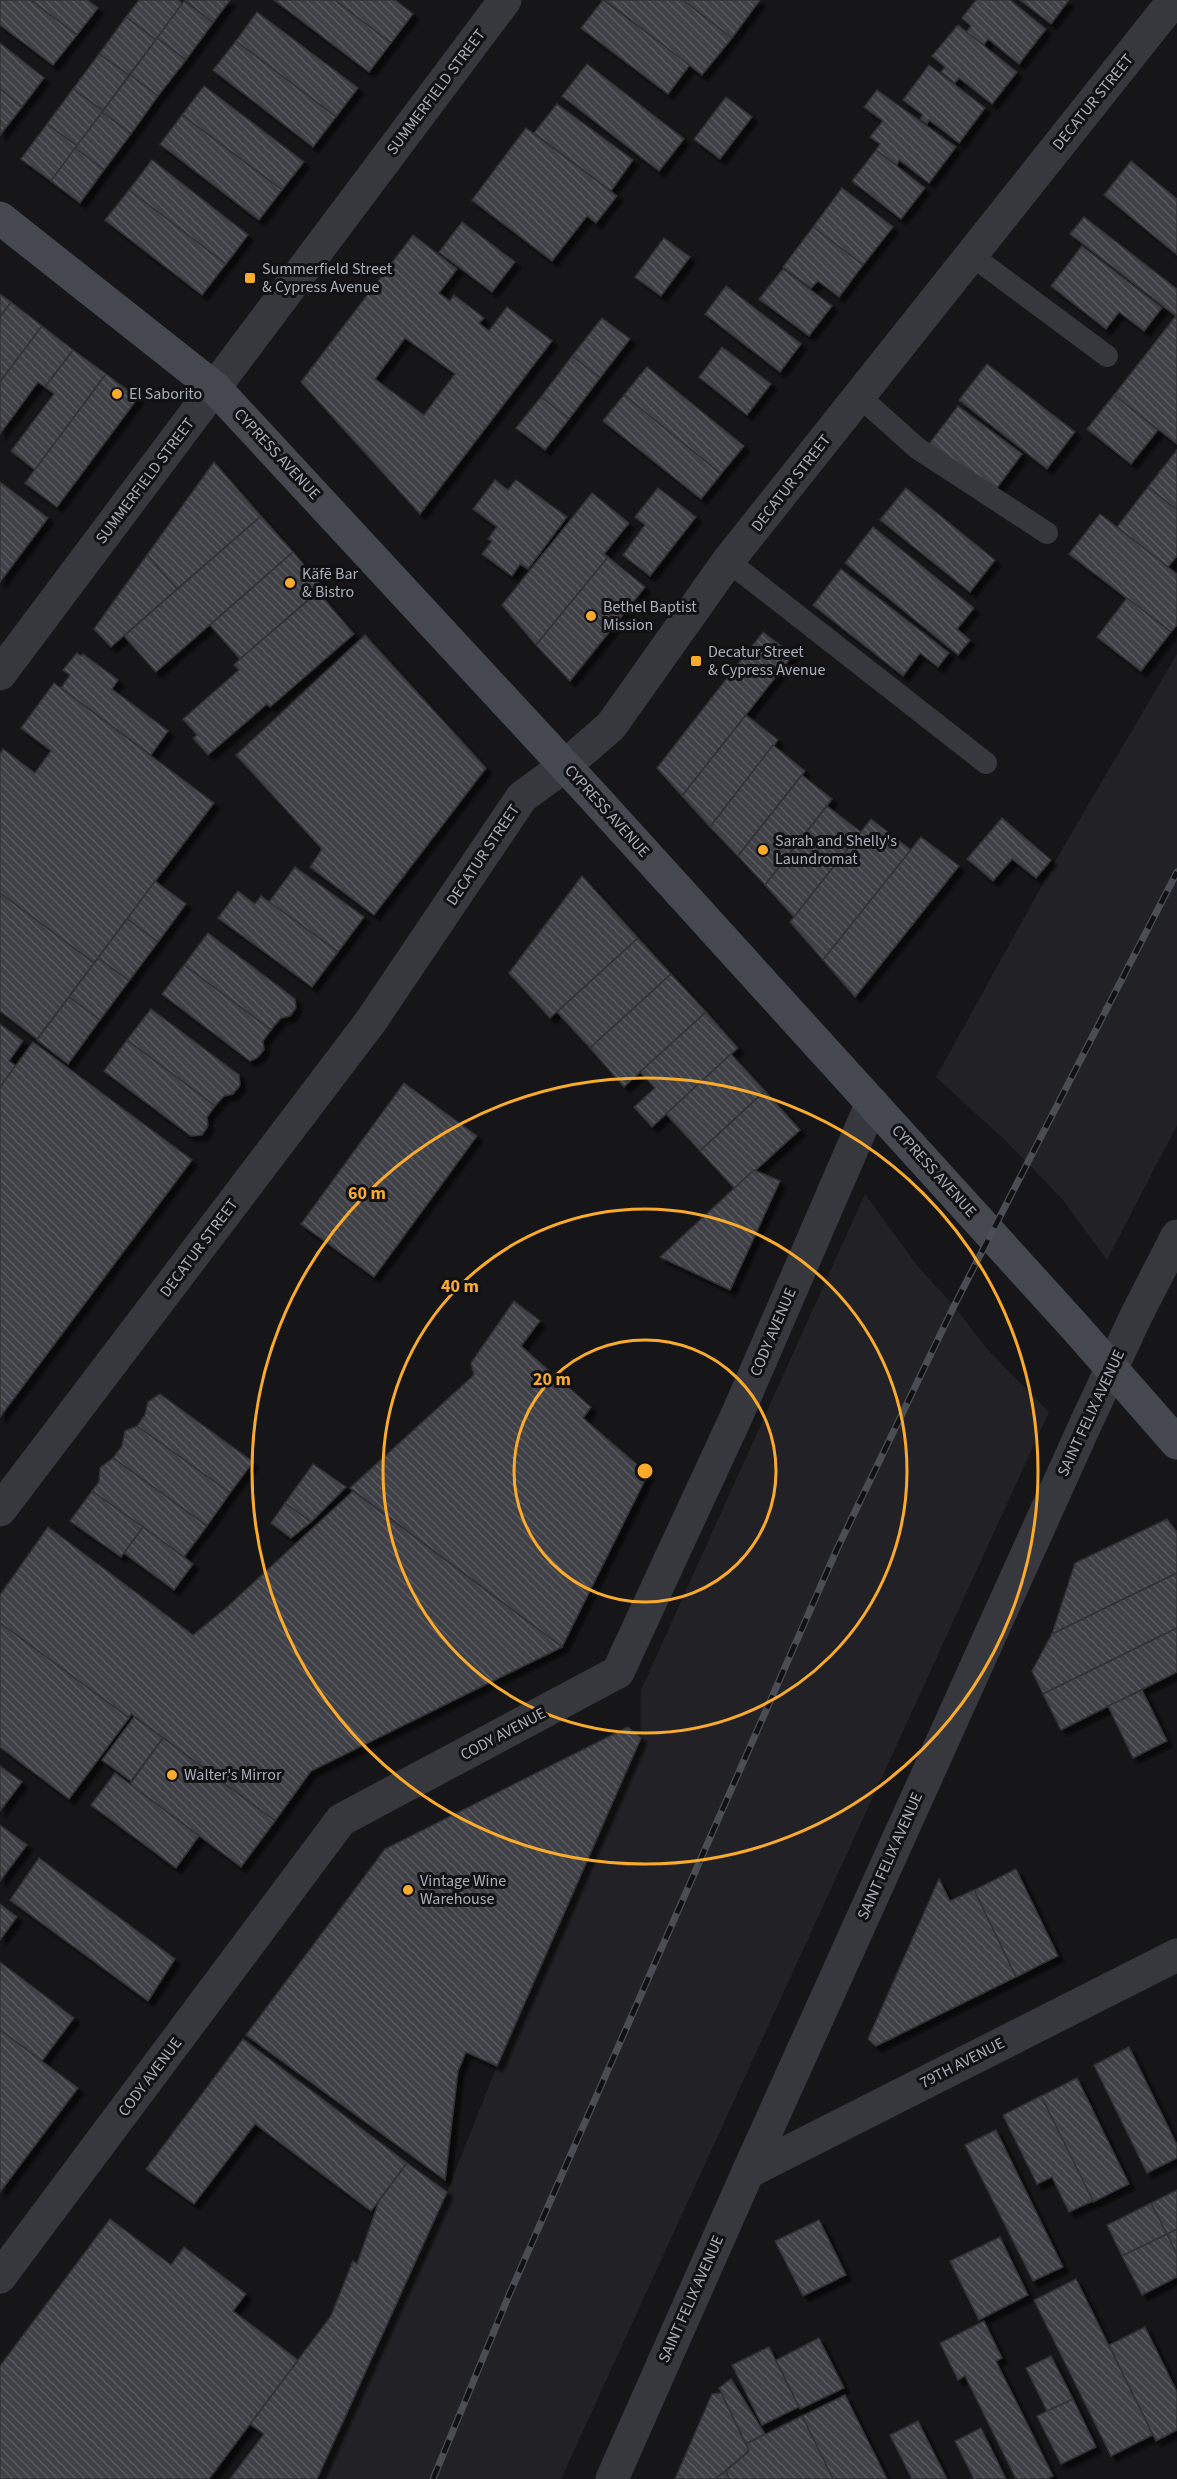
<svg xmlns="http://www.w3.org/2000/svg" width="1177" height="2479" font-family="'Source Sans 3',sans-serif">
  <defs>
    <pattern id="building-back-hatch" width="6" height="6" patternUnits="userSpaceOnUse" patternTransform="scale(1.5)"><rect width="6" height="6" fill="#404146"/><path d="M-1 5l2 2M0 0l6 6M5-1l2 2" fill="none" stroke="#595a5f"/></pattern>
    <filter id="shadow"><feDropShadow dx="5.5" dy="5.5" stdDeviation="1.5" flood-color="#0009"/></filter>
  </defs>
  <rect width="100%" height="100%" fill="#161618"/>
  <!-- built -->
  <g fill="#222226">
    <path d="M 1177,654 L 1177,1125 L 1107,1260 L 1063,1200 L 1007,1142 L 936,1077 L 1061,851 Z"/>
    <path d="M 865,1194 L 919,1268 L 954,1306 L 987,1349 L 1049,1412 L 561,2479 L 317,2479 L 447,2192 L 497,2066 L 641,1738 L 641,1690 Z"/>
  </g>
  <!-- building -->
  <g fill="url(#building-back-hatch)" stroke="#303035" stroke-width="1.5" fill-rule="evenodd" filter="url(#shadow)">
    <path d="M 0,0 L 31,0 L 77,35 L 53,65 L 0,25 Z"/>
    <path d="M 31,0 L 87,0 L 98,8 L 77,35 Z"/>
    <path d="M 139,0 L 178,0 L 183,3 L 156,40 L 126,17 Z"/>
    <path d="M 185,0 L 230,0 L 213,23 Z"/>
    <path d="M 274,0 L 335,0 L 391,43 L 369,72 Z"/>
    <path d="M 335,0 L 395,0 L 413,14 L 391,43 Z"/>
    <path d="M 603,0 L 690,65 L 668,94 L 581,28 Z"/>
    <path d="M 605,0 L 683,0 L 732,38 L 702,75 Z"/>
    <path d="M 683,0 L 760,0 L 732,38 Z"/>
    <path d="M 976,0 L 1010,0 L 1046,29 L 1019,64 L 988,39 L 984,45 L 966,32 L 971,26 L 962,18 Z"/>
    <path d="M 1020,0 L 1069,0 L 1051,24 Z"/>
    <path d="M 184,1 L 213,23 L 186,60 L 157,38 Z"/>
    <path d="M 257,12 L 358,88 L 336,117 L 236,41 Z"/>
    <path d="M 126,17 L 156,40 L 129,75 L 99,54 Z"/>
    <path d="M 958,25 L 1017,72 L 992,104 L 959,78 L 955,83 L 941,72 L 945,67 L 932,56 Z"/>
    <path d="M 157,38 L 186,60 L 158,96 L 130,75 Z"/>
    <path d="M 236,41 L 336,117 L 313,147 L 213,70 Z"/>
    <path d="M 0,43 L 44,78 L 22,107 L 0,89 Z"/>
    <path d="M 99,54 L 129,75 L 103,111 L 73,89 Z"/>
    <path d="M 587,64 L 684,139 L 659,171 L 562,96 Z"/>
    <path d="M 929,65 L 985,108 L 959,143 L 929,120 L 927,124 L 920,119 L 923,115 L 903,100 Z"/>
    <path d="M 130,75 L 158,96 L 131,134 L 102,112 Z"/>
    <path d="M 204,86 L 304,162 L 282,190 L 182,115 Z"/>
    <path d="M 0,89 L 22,107 L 0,135 Z"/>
    <path d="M 73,89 L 103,111 L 77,146 L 47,124 Z"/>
    <path d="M 877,90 L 956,147 L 929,183 L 899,160 L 897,165 L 876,150 L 880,144 L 870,137 L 883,121 L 864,107 Z"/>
    <path d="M 726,97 L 752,117 L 720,159 L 694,139 Z"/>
    <path d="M 557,104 L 633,160 L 611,191 L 534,133 Z"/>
    <path d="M 102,112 L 131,134 L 104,170 L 75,148 Z"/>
    <path d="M 182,115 L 282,190 L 259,220 L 160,144 Z"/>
    <path d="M 47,124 L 77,146 L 51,181 L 21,159 Z"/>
    <path d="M 526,128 L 617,196 L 596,223 L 587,216 L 552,261 L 472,200 Z"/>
    <path d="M 75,148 L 104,170 L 80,203 L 51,181 Z"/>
    <path d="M 876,150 L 925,188 L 901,219 L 852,181 Z"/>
    <path d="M 152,160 L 248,235 L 226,264 L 129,190 Z"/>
    <path d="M 1131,161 L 1177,199 L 1177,255 L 1104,195 Z"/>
    <path d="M 842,188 L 893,227 L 863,265 L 813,227 Z"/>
    <path d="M 129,190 L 226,264 L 202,295 L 105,220 Z"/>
    <path d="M 1084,217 L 1177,289 L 1177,317 L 1070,234 Z"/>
    <path d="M 462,222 L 515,262 L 492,292 L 439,252 Z"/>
    <path d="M 813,227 L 863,265 L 839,297 L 818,281 L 811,288 L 783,267 Z"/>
    <path d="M 413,235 L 457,269 L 439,293 L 450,301 L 454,295 L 484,318 L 479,323 L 489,331 L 507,307 L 552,341 L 420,514 L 301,382 ZM 405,338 L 455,374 L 424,415 L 375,379 Z"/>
    <path d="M 664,238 L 690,257 L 661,296 L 635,277 Z"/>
    <path d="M 1082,246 L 1162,308 L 1144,331 L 1119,312 L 1106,329 L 1051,286 Z"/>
    <path d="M 783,269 L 832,306 L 809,336 L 759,299 Z"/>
    <path d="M 726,286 L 801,344 L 780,372 L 705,314 Z"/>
    <path d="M 0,294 L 11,302 L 0,317 Z"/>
    <path d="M 11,302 L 42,326 L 0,382 L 0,317 Z"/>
    <path d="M 1176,316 L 1177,317 L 1177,444 L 1114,395 Z"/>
    <path d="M 602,318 L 630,339 L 600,378 L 572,356 Z"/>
    <path d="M 42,326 L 73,350 L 45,387 L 38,382 L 0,434 L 0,382 Z"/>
    <path d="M 722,347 L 771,384 L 747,415 L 699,377 Z"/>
    <path d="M 73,350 L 106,374 L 35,470 L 11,451 L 54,394 L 45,387 Z"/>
    <path d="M 572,356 L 600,378 L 569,419 L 541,397 Z"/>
    <path d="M 987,364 L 1075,432 L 1047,469 L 959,400 Z"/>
    <path d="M 647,367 L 744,446 L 721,474 L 624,395 Z"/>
    <path d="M 106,374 L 138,398 L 57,507 L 25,483 Z"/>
    <path d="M 624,395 L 721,474 L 701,499 L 603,421 Z"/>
    <path d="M 1114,395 L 1158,430 L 1131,464 L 1087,429 Z"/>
    <path d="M 541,397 L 569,419 L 545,450 L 516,428 Z"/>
    <path d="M 958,406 L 1022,454 L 994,492 L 929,444 Z"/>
    <path d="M 1177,450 L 1177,510 L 1148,487 Z"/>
    <path d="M 214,462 L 261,516 L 177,589 L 147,555 Z"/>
    <path d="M 495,480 L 508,490 L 516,480 L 567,517 L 528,569 L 520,564 L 512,576 L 482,554 L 492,541 L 488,539 L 497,527 L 473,509 Z"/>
    <path d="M 0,482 L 48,518 L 0,582 Z"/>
    <path d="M 1148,487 L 1177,510 L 1177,556 L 1168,567 L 1117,527 Z"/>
    <path d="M 658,488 L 696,517 L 650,576 L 623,555 L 645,525 L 635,517 Z"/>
    <path d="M 906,488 L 995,560 L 970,592 L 880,520 Z"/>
    <path d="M 592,493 L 629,523 L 604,554 L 608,557 L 536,645 L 502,605 Z"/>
    <path d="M 1100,514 L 1177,574 L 1177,625 L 1171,632 L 1069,554 Z"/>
    <path d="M 261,516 L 293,552 L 156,672 L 124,636 Z"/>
    <path d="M 873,527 L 974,608 L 957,629 L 970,640 L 958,655 L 845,563 Z"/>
    <path d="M 293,552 L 323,587 L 240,659 L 210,625 Z"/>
    <path d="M 147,555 L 177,589 L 111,647 L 94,629 Z"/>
    <path d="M 608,557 L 645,587 L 570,681 L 536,645 Z"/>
    <path d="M 841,569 L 949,653 L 938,667 L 920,653 L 903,676 L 813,605 Z"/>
    <path d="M 318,592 L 354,634 L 270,707 L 267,704 L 208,755 L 193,738 L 197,735 L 183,719 L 239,670 L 234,665 L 240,659 Z"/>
    <path d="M 1127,598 L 1171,632 L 1141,671 L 1097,637 Z"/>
    <path d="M 763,632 L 793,655 L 682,796 L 657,768 Z"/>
    <path d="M 365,635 L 486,768 L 374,915 L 310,867 L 322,849 L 236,755 Z"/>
    <path d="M 77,653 L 81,656 L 83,654 L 118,680 L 112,689 L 168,731 L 151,755 L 61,688 L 70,675 L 63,670 Z"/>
    <path d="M 54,683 L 214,803 L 94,963 L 0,893 L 0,754 L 3,749 L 35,773 L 51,751 L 21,728 Z"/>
    <path d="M 746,715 L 778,740 L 710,827 L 682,796 Z"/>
    <path d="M 773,745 L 805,771 L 738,856 L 710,827 Z"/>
    <path d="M 802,775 L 832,799 L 765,885 L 738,856 Z"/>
    <path d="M 827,806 L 861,832 L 794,917 L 765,885 Z"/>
    <path d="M 1002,818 L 1051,860 L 1036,878 L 1012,859 L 993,881 L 967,859 Z"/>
    <path d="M 871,819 L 911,850 L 823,960 L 790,922 Z"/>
    <path d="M 921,837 L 959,866 L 855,997 L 823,960 Z"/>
    <path d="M 295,867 L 364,917 L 338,952 L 269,902 Z"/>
    <path d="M 582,876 L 638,938 L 550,1018 L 509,973 Z"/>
    <path d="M 155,881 L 186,904 L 158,942 L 127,919 Z"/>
    <path d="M 238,891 L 255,904 L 261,896 L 338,952 L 312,987 L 218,918 Z"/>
    <path d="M 0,893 L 94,963 L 37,1039 L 0,1011 Z"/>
    <path d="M 127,919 L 158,942 L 129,981 L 98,958 Z"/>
    <path d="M 208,933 L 295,999 L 296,1008 L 290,1016 L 281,1018 L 271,1030 L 184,965 Z"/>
    <path d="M 638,938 L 671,974 L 590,1048 L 557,1012 Z"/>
    <path d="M 98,958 L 129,981 L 100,1020 L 69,997 Z"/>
    <path d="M 184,965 L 271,1030 L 263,1041 L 264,1050 L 257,1058 L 250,1061 L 162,994 Z"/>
    <path d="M 671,974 L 706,1012 L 624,1087 L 590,1048 Z"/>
    <path d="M 69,997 L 100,1020 L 68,1064 L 37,1040 Z"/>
    <path d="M 151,1009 L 239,1075 L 240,1085 L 233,1094 L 224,1096 L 215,1106 L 127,1040 Z"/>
    <path d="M 706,1012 L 738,1048 L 652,1127 L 634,1107 L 655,1088 L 640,1072 Z"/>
    <path d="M 0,1024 L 23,1041 L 9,1061 L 16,1066 L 0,1087 Z"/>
    <path d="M 127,1040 L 215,1106 L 207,1117 L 208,1126 L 202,1135 L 191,1136 L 104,1071 Z"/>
    <path d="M 33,1042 L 192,1160 L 0,1417 L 0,1087 Z"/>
    <path d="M 731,1054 L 765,1091 L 700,1151 L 666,1114 Z"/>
    <path d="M 404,1083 L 477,1136 L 374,1277 L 301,1224 Z"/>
    <path d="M 765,1091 L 800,1130 L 735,1189 L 700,1151 Z"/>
    <path d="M 754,1170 L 780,1181 L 730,1290 L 660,1257 Z"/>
    <path d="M 514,1301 L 540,1321 L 521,1346 L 591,1407 L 583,1418 L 648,1474 L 562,1647 L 350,1488 L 474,1375 L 471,1363 Z"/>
    <path d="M 160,1394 L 253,1462 L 230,1493 L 137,1426 L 145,1415 L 148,1402 Z"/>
    <path d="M 137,1426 L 230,1493 L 207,1526 L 113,1458 L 122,1446 L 125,1431 Z"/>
    <path d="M 113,1458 L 207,1526 L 184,1557 L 92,1491 L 99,1482 L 100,1468 Z"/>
    <path d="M 313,1464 L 346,1487 L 311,1522 L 285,1503 Z"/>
    <path d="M 92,1491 L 143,1527 L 121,1557 L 70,1521 Z"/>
    <path d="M 353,1491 L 562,1647 L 311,1771 L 275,1821 L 131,1714 L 129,1718 L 0,1623 L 0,1595 L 48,1527 L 193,1635 L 226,1608 Z"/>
    <path d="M 285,1503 L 311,1522 L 291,1538 L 271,1523 Z"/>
    <path d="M 1167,1519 L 1177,1532 L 1177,1573 L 1052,1634 L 1075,1563 Z"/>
    <path d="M 143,1527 L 193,1564 L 174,1590 L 124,1553 Z"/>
    <path d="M 1177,1573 L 1177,1628 L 1043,1694 L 1032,1671 L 1052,1634 Z"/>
    <path d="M 0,1623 L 129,1718 L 69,1799 L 0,1747 Z"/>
    <path d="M 1177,1628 L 1177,1672 L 1061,1730 L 1043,1694 Z"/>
    <path d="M 1142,1690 L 1167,1741 L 1133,1758 L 1108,1706 Z"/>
    <path d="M 134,1717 L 163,1738 L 131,1781 L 102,1760 Z"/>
    <path d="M 628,1727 L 641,1738 L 497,2066 L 466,2052 L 458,2071 L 445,2180 L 246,2035 L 385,1849 Z"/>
    <path d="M 163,1738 L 275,1821 L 241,1867 L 130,1784 Z"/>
    <path d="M 0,1766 L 22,1782 L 0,1811 Z"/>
    <path d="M 115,1773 L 199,1836 L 176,1868 L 91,1805 Z"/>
    <path d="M 0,1825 L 27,1845 L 0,1881 Z"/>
    <path d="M 39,1858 L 175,1959 L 148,2001 L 10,1900 Z"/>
    <path d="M 1016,1869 L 1058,1956 L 1016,1977 L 974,1890 Z"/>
    <path d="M 939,1879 L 950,1901 L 974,1890 L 1016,1977 L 876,2046 L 868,2039 Z"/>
    <path d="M 0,1904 L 17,1917 L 0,1940 Z"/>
    <path d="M 0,1962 L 74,2018 L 42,2061 L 0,2030 Z"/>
    <path d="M 0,2030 L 78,2088 L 0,2192 Z"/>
    <path d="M 243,2039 L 407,2163 L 371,2211 L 255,2124 L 194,2204 L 146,2169 Z"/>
    <path d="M 1129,2047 L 1177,2145 L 1177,2158 L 1147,2173 L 1094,2065 Z"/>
    <path d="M 1077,2078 L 1129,2184 L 1093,2202 L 1041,2096 Z"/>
    <path d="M 1041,2096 L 1093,2201 L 1069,2212 L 1052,2177 L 1037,2184 L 1003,2115 Z"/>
    <path d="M 996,2130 L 1063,2267 L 1033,2281 L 965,2145 Z"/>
    <path d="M 407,2163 L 447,2192 L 317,2479 L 230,2479 L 264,2434 L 250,2424 L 331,2316 L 353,2261 L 357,2264 L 379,2201 Z"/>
    <path d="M 1177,2190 L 1177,2229 L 1167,2234 L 1151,2203 Z"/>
    <path d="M 1151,2203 L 1167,2234 L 1122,2256 L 1107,2225 Z"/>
    <path d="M 110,2219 L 171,2265 L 184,2247 L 246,2294 L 233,2311 L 298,2360 L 209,2479 L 0,2479 L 0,2366 Z"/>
    <path d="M 819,2220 L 846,2275 L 803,2296 L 775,2241 Z"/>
    <path d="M 1177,2229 L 1177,2255 L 1167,2234 Z"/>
    <path d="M 1167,2234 L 1177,2255 L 1177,2277 L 1142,2295 L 1122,2256 Z"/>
    <path d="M 1000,2237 L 1028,2295 L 979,2320 L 950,2261 Z"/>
    <path d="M 1076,2279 L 1153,2435 L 1111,2456 L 1034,2300 Z"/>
    <path d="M 984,2321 L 1002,2358 L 996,2361 L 1053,2476 L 1047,2479 L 1016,2479 L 965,2376 L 958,2380 L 940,2343 Z"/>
    <path d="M 1145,2327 L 1177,2392 L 1177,2430 L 1156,2441 L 1109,2345 Z"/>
    <path d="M 819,2338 L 844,2388 L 800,2409 L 776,2360 Z"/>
    <path d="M 769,2347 L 799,2407 L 762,2425 L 732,2365 Z"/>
    <path d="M 1051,2356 L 1073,2399 L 1047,2411 L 1026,2368 Z"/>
    <path d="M 731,2379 L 765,2434 L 746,2444 L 719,2388 Z"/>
    <path d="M 721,2393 L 749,2451 L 715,2479 L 675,2479 L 712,2394 Z"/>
    <path d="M 845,2395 L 887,2479 L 833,2479 L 802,2416 Z"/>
    <path d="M 1073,2399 L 1096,2447 L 1061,2464 L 1037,2416 Z"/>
    <path d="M 802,2416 L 833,2479 L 729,2479 L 726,2471 L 749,2451 L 746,2444 Z"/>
    <path d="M 918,2421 L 947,2479 L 912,2479 L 890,2435 Z"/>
    <path d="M 981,2428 L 1006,2479 L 974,2479 L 955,2441 Z"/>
    <path d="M 726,2471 L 729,2479 L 715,2479 Z"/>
  </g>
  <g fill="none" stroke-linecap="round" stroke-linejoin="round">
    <!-- lane -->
    <g stroke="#37383e" stroke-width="22">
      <path d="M 971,255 L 1107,356"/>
      <path d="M 859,396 L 917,448 L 1047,533"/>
      <path d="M 728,561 L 986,763"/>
    </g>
    <!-- street -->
    <g stroke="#37383e" stroke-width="33">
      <path d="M 0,674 L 505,0"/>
      <path d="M 0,1510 L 371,1021 L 522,797 L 566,765 L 611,726 L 728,561 L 1174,0"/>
      <path d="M 748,2172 L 1177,1955"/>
      <path d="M 0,2277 L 341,1820 L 618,1672 L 737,1415 L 872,1103"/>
      <path d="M 612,2479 L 748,2172 L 1086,1423 L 1136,1316 L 1177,1236"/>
    </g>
    <!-- secondary -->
    <path stroke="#45484e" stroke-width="33" d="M 0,218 L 215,388 L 592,795 L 1076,1328 L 1177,1443"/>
    <!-- rail casing -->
    <g stroke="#4a4d53" stroke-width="7">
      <path id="rail" d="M 433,2479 L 509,2295 L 837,1549 L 954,1306 L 1177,872"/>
    </g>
    <!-- rail -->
    <use href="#rail" stroke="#111113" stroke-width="4.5" stroke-dasharray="14" stroke-linecap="butt"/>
  </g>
  <!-- distance rings -->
  <g fill="none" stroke="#fbab2b" stroke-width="3">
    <circle cx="645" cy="1471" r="131"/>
    <circle cx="645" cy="1471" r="262"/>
    <circle cx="645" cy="1471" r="393"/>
  </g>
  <!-- markers -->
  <g fill="#fbab2b" stroke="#111113" stroke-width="2">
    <rect x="244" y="272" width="12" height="12" rx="3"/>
    <circle cx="117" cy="394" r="6"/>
    <circle cx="290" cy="583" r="6"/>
    <circle cx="591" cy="616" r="6"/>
    <rect x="690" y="655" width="12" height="12" rx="3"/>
    <circle cx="763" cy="850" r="6"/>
    <circle cx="172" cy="1775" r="6"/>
    <circle cx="408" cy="1890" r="6"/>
  </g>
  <g text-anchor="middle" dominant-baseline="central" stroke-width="6" stroke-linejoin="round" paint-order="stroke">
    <!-- street labels -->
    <g font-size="16" fill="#a8aeb9" stroke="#111113">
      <text transform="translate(436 92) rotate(-53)">SUMMERFIELD STREET</text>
      <text transform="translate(1093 102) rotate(-51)">DECATUR STREET</text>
      <text transform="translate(277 454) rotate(47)">CYPRESS AVENUE</text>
      <text transform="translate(145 481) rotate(-53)">SUMMERFIELD STREET</text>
      <text transform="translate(791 483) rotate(-52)">DECATUR STREET</text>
      <text transform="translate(607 811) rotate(48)">CYPRESS AVENUE</text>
      <text transform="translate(483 855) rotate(-56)">DECATUR STREET</text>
      <text transform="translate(934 1171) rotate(48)">CYPRESS AVENUE</text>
      <text transform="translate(199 1248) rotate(-53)">DECATUR STREET</text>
      <text transform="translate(773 1332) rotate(-67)">CODY AVENUE</text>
      <text transform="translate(1091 1413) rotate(-65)">SAINT FELIX AVENUE</text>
      <text transform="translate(503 1734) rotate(-28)">CODY AVENUE</text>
      <text transform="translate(890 1856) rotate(-66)">SAINT FELIX AVENUE</text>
      <text transform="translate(962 2063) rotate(-27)">79TH AVENUE</text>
      <text transform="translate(150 2077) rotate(-53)">CODY AVENUE</text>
      <text transform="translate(691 2299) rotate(-66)">SAINT FELIX AVENUE</text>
    </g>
    <!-- poi labels -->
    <g font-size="16" fill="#a8aeb9" stroke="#111113" text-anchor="start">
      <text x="262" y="269">Summerfield Street<tspan x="262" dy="18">&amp; Cypress Avenue</tspan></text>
      <text x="129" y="394">El Saborito</text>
      <text x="302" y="574">Käfē Bar<tspan x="302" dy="18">&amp; Bistro</tspan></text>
      <text x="603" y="607">Bethel Baptist<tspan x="603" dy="18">Mission</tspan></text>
      <text x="708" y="652">Decatur Street<tspan x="708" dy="18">&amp; Cypress Avenue</tspan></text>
      <text x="775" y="841">Sarah and Shelly's<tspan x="775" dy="18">Laundromat</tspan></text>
      <text x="184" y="1775">Walter's Mirror</text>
      <text x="420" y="1881">Vintage Wine<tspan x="420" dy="18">Warehouse</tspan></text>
    </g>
  </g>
  <circle cx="645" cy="1471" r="9" fill="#fbab2b" stroke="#111113" stroke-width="3"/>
  <g font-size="18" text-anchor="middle" font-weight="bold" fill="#fbab2b" stroke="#111113" stroke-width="6" stroke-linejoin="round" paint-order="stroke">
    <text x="367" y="1199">60 m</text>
    <text x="460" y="1292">40 m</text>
    <text x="552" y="1385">20 m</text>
  </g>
</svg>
